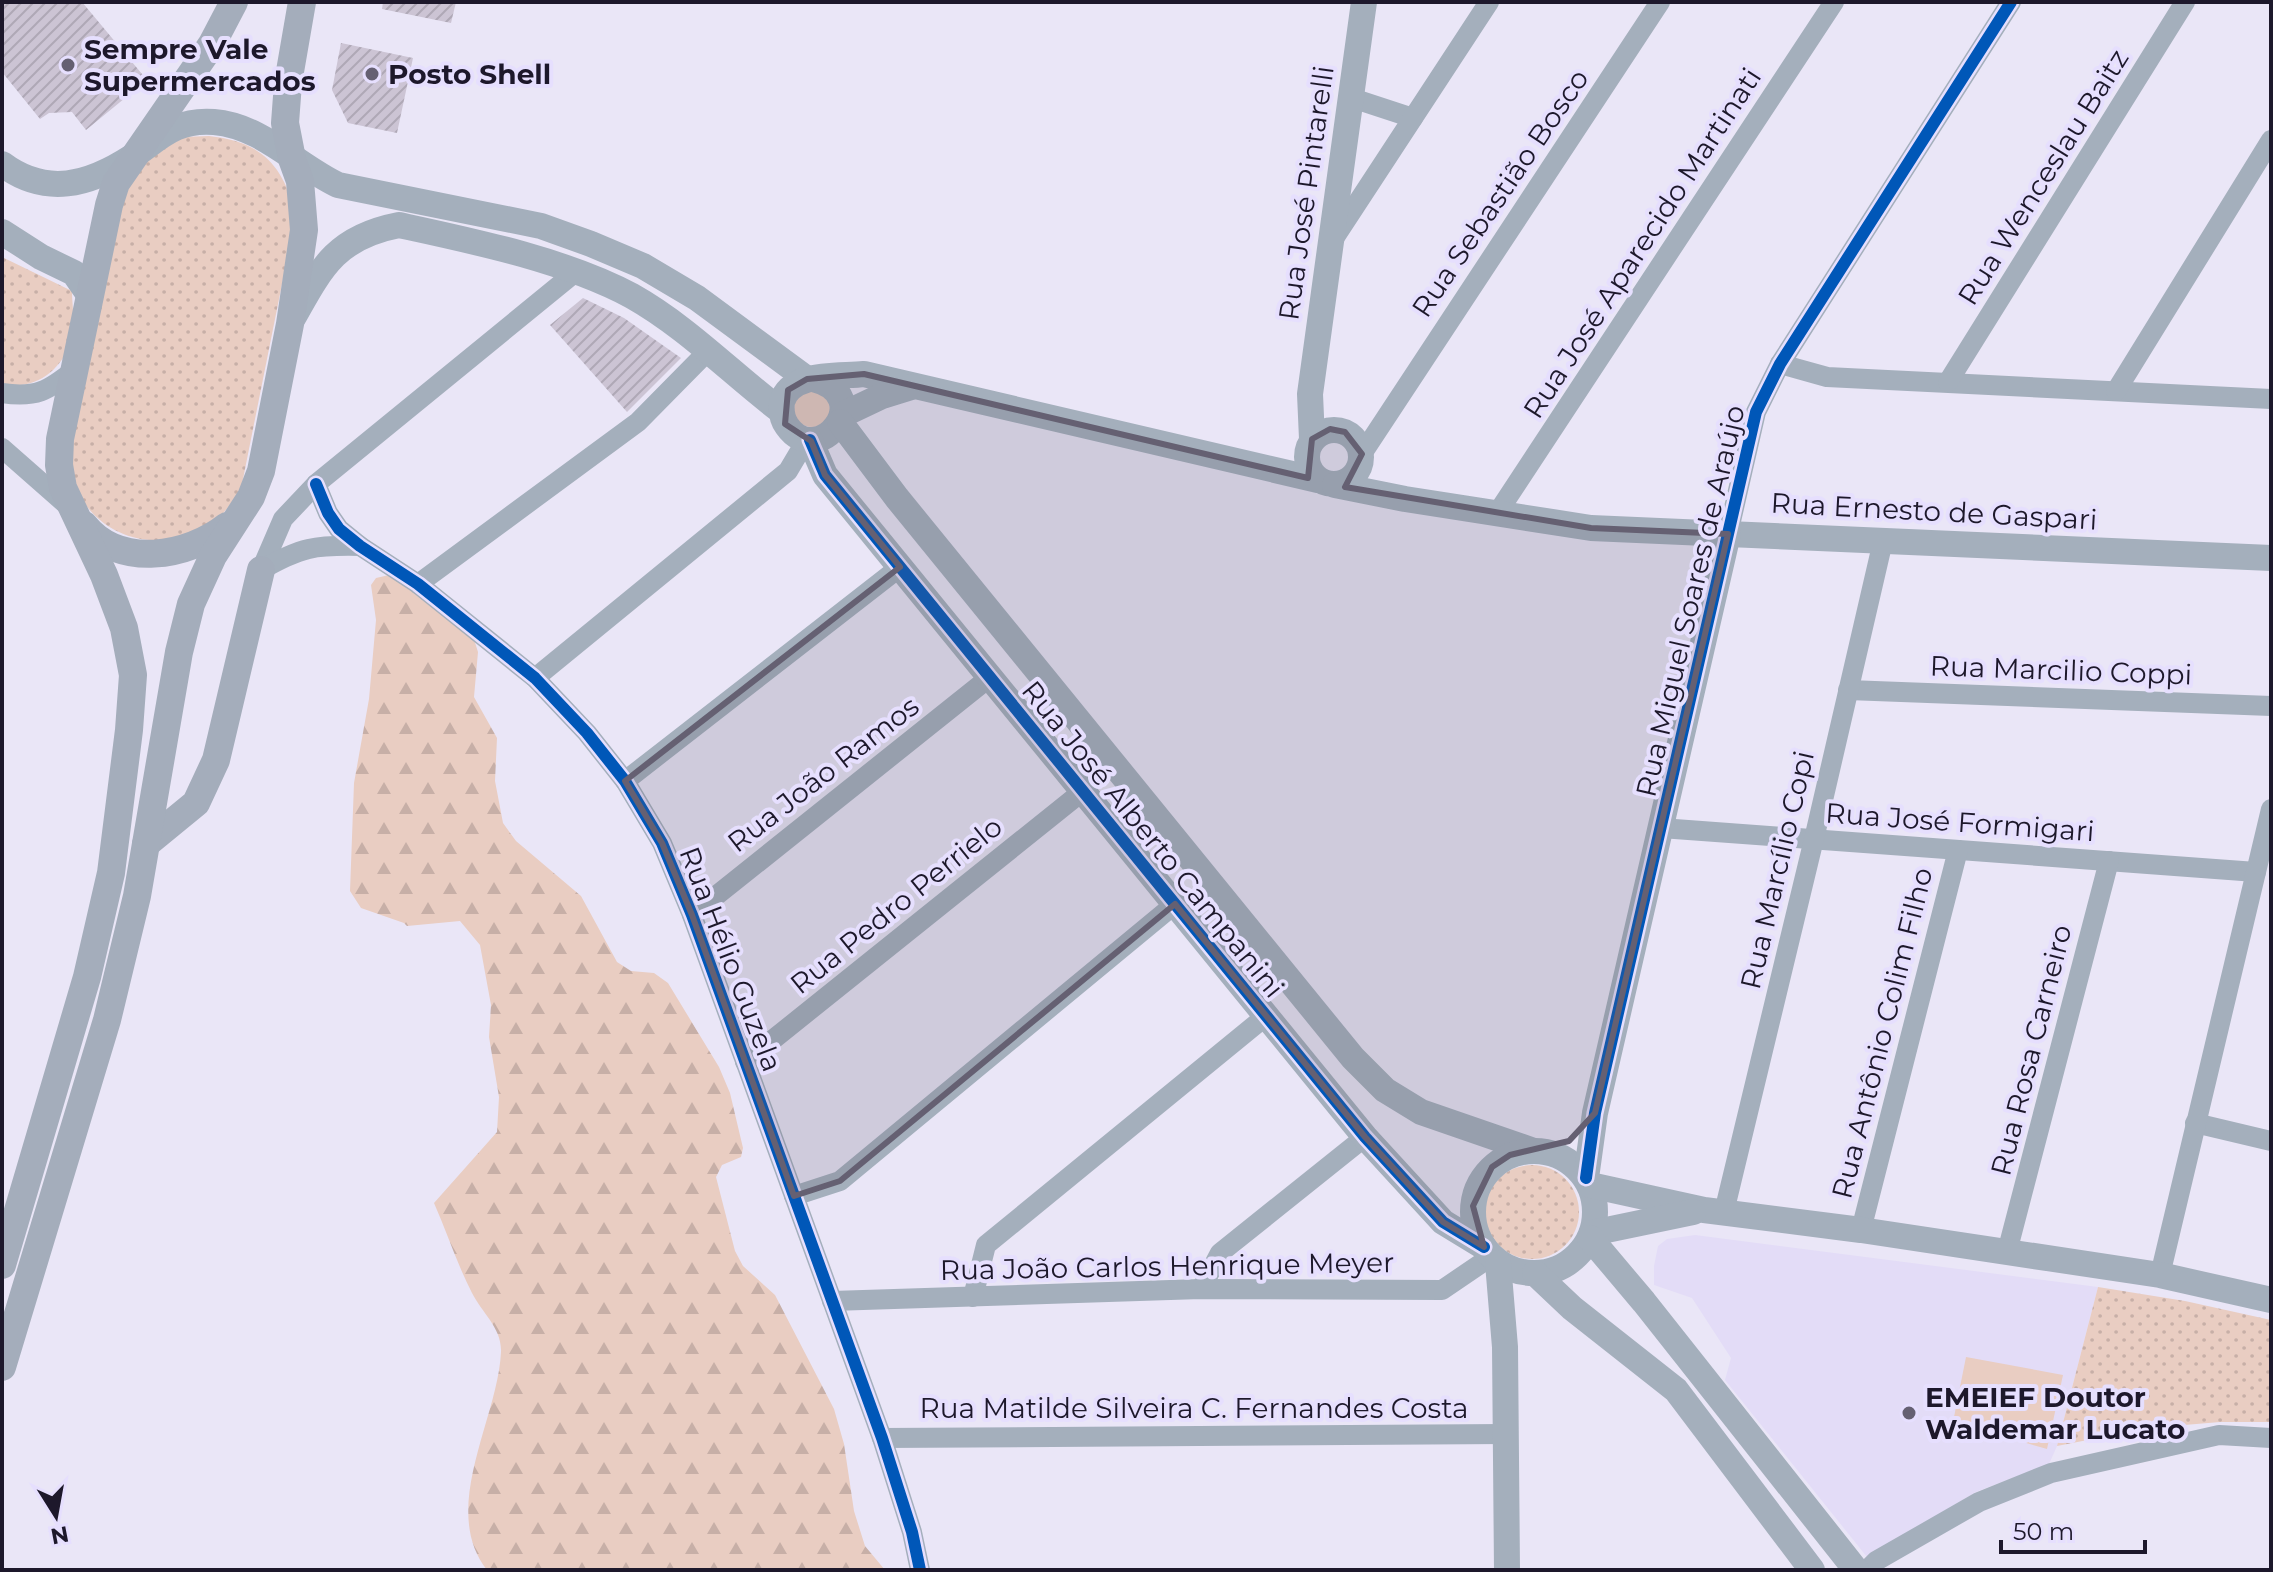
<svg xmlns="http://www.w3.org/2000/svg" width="2273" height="1572" font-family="Montserrat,sans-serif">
  <defs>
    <pattern id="forest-firs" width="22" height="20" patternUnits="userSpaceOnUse" patternTransform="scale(2)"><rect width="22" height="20" fill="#e9cdc2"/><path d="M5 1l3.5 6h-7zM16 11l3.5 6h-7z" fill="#c7afa7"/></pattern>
    <pattern id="park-dots" width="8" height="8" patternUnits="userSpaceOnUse" patternTransform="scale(2)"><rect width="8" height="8" fill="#e9cdc2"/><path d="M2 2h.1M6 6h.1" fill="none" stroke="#c7afa7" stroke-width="1.8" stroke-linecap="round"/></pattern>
    <pattern id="building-hatch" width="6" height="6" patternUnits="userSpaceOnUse" patternTransform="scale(2)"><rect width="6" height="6" fill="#ccc4d4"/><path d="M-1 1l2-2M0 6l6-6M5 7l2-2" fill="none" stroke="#afa8b6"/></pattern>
  </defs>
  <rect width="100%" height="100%" fill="#eae6f7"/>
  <!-- built -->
  <path fill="#e3dcf7" d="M 1695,1235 L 2098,1287 L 2057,1446 L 2049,1464 L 1976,1492 L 1867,1557 L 1725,1380 L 1731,1358 L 1692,1298 L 1654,1285 L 1654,1266 L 1658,1246 L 1667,1239 Z"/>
  <!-- green -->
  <g fill="#e9cdc2">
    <circle cx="812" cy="409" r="18"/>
    <path d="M 1966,1357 L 2063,1375 L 2047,1449 L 1953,1422 Z"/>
  </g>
  <!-- forest -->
  <path fill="url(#forest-firs)" d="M 389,575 L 470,627 L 478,652 L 474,697 L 497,738 L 495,781 L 503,823 L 516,841 L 581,896 L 617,962 L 631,971 L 654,973 L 668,983 L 719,1067 L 730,1093 L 743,1148 L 741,1157 L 722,1165 L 716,1177 L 735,1251 L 743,1266 L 775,1295 L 834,1409 L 844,1444 L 854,1511 L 865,1546 L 885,1570 L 487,1570 C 439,1509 498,1419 501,1352 C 502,1328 482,1313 472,1293 C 457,1264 447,1232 434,1203 L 497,1132 L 499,1097 L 489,1037 L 491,1005 L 480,945 L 460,921 L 407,926 L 404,923 L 361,908 L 350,891 L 354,783 L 369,699 L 376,620 L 371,585 L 376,578 Z"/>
  <!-- park -->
  <g fill="url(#park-dots)">
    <path d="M 209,136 C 262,142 282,164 296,214 L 241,489 C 234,498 227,511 218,518 C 168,558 98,543 73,483 C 69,472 70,458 70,446 L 119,204 L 135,169 L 182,137 Z"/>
    <path d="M 2,257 L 72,291 C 72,306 76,328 71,342 C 61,371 33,392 2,383 Z"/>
    <circle cx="1532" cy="1212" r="47"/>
    <path d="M 2098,1287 L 2185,1301 L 2271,1320 L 2271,1422 L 2220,1422 L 2149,1428 L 2057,1446 Z"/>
  </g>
  <!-- building -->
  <g fill="url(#building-hatch)">
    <path d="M 2,2 L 82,2 L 147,80 L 86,130 L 72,112 L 49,113 L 40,119 L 2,72 Z"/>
    <path d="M 383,2 L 456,2 L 451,23 L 382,9 Z"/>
    <path d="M 341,43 L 413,58 L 397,133 L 348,123 L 332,90 Z"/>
    <path d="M 583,298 L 624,318 L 681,358 L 627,412 L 550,325 Z"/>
  </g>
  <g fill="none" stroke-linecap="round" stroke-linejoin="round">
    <!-- minor -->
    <g stroke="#a4afbc" stroke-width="20">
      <path d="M 1352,98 L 1413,118"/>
      <path d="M 1333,240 L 1489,2"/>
      <path d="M 1780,364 L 1827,377 L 2271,399"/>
      <path d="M 1948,382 L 2185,2"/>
      <path d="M 2116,391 L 2271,140"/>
      <path d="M 2,393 C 36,398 48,391 74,370"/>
      <path d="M 2,448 L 68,506"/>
      <path d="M 1362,454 L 1660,2"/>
      <path d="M 316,484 L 328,513 L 339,529 L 360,546 L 418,584 L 535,678 L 587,733 L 625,781 L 662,843 L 692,915 L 882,1438 L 912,1532 L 920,1570"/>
      <path d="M 1496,515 L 1834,2"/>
      <path d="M 1728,534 L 1756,412 L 1780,364 L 2011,2"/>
      <path d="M 261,570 L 283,519 L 316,484 L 578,270"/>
      <path d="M 261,570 C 301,547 315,545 360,546"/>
      <path d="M 418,584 L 638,422 L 709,350"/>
      <path d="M 535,678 L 788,471 L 807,439"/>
      <path d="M 1848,690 L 2271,706"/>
      <path d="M 625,781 L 900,567"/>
      <path d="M 1661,828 L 2256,872"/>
      <path d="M 692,915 L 990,677"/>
      <path d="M 745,1062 L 1083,791"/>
      <path d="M 2195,1123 L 2271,1141"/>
      <path d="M 794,1196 L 840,1181 L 1175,904"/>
      <path d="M 1724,1212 L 1814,839 L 1883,541"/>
      <path d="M 1861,1230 L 1958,850"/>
      <path d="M 2007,1252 L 2109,861"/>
      <path d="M 2160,1275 L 2271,809"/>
      <path d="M 1201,1289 L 1220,1253 L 1365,1137"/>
      <path d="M 973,1297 L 986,1245 L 1266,1016"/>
      <path d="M 832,1301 L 1201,1289 L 1442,1290 L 1492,1256"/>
      <path d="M 882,1438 L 1506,1434"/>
      <path d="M 1867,1570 L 1876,1561 L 1979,1502 L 2051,1473 L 2219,1435 L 2271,1438"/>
    </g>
    <!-- tertiary -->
    <g stroke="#a4afbc" stroke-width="26">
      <path d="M 2,164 C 46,197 89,185 132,157 C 160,138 175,119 214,122 C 262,126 296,165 338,185 L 541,226 L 591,244 L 643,266 L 697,298 L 807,379"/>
      <path d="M 2,232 L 41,257 L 74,273 L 90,296"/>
      <path d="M 293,318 C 322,266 337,237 399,225 C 473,241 565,260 632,296 C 687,327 731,373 781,411"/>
      <path d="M 813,379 C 879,396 818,471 787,426 C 782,419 781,410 782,402 C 790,371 839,377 864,374 L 1318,480"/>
      <path d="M 842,415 L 882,396 L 911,387"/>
      <path d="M 840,422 L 897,498 L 1353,1058 L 1385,1090 L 1421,1112 L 1531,1150"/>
      <circle cx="1334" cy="457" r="27"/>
      <path d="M 1312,439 L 1310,394 L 1364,2"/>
      <path d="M 810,440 L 825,475 L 1365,1137 L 1443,1222 L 1484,1247"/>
      <path d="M 1335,485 L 1405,499 L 1591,528 L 2271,558"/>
      <circle cx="1534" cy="1212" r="61"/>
      <path d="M 1586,1178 L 1595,1113 L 1728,534"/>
      <path d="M 1590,1185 L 1704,1210 L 1861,1230 L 2160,1275 L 2271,1300"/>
      <path d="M 1592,1233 L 1693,1212"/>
      <path d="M 1590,1238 L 1644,1302 L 1856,1570"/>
      <path d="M 1498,1263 L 1505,1347 L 1507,1570"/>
      <path d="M 1535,1273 L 1572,1308 L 1676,1390 L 1812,1570"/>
    </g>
    <!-- secondary -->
    <g stroke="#a4adbb" stroke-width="28">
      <path d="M 84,525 C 119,569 188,557 227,526"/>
      <path d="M 146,844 L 196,803 L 216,760 L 261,570"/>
      <path d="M 2,1265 L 87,977 L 111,873 L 129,730 L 133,675 L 124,628 L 104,575 L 63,488 L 59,465 L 60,439 L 109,205 L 116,183 L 212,44 L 234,2"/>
      <path d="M 2,1367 L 107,1020 L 137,896 L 179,652 L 191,604 L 213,556 L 251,497 L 261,471 L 290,324 L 304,230 L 300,181 L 292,159 L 285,123 L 288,83 L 302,2"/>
    </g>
    <!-- cycleway casing -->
    <g stroke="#e6dffe" stroke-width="17">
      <g id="cycleway">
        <path d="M 810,440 L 825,475 L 1365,1137 L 1443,1222 L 1484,1247"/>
        <path d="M 316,484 L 328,513 L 339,529 L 360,546 L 418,584 L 535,678 L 587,733 L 625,781 L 662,843 L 692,915 L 882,1438 L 912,1532 L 920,1570"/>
        <path d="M 1586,1178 L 1595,1113 L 1756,412 L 1780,364 L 2011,2"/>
      </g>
    </g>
    <!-- cycleway -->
    <use href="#cycleway" stroke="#0057b8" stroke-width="12"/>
  </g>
  <!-- marked area -->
  <path fill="#656072" fill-opacity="0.2" stroke="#656072" stroke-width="6" stroke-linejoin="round" d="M 864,374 L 1308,478 L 1312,439 L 1330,429 L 1345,432 L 1362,454 L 1345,487 L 1591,528 L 1728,534 L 1595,1113 L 1569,1141 L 1510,1155 L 1492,1167 L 1473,1206 L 1484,1247 L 1443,1222 L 1365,1137 L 1175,904 L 840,1181 L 794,1196 L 692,915 L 662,843 L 625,781 L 900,567 L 825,475 L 811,441 L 785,424 L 788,390 L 807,379 Z"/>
  <!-- markers -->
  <g fill="#656072" stroke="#e6dffe" stroke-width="3">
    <circle cx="68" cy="65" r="8"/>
    <circle cx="372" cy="74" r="8"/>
    <circle cx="1909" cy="1413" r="8"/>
  </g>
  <g text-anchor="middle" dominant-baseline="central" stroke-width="8" stroke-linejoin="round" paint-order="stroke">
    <!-- poi labels -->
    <g font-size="28" font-weight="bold" fill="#1d182b" stroke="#e6dffe" text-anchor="start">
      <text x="84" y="49">Sempre Vale<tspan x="84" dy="32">Supermercados</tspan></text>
      <text x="388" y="74">Posto Shell</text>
      <text x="1925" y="1397">EMEIEF Doutor<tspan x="1925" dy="32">Waldemar Lucato</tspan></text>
    </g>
    <!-- street labels -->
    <g font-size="28" fill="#1d182b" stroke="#e6dffe">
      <text transform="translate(2043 177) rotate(-58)">Rua Wenceslau Baitz</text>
      <text transform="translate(1306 193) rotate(-82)">Rua José Pintarelli</text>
      <text transform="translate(1500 193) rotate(-56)">Rua Sebastião Bosco</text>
      <text transform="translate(1642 243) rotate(-57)">Rua José Aparecido Martinati</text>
      <text transform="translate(1934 511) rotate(3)">Rua Ernesto de Gaspari</text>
      <text transform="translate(1690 601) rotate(-77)">Rua Miguel Soares de Araújo</text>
      <text transform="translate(2061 670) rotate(2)">Rua Marcilio Coppi</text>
      <text transform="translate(823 774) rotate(-38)">Rua João Ramos</text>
      <text transform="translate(1960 822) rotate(4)">Rua José Formigari</text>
      <text transform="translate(1153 839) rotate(51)">Rua José Alberto Campanini</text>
      <text transform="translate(1777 870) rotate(-77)">Rua Marcílio Copi</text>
      <text transform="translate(896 905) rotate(-39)">Rua Pedro Perrielo</text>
      <text transform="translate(731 959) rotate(69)">Rua Hélio Guzela</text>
      <text transform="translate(1882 1033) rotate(-76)">Rua Antônio Colim Filho</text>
      <text transform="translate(2031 1050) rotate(-76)">Rua Rosa Carneiro</text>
      <text transform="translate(1167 1266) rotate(-1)">Rua João Carlos Henrique Meyer</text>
      <text x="1194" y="1408">Rua Matilde Silveira C. Fernandes Costa</text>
    </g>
  </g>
  <!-- border -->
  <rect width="2273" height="1572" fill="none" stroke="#1d182b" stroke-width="8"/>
  <!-- north arrow -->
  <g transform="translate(56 1516) rotate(169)" stroke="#e6dffe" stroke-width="6" paint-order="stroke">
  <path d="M0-6L14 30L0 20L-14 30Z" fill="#1d182b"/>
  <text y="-12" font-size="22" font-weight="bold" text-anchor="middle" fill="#1d182b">N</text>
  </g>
  <!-- scale -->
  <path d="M2001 1540v12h144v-12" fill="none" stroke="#1d182b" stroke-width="4"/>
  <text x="2013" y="1540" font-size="24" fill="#1d182b" stroke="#e6dffe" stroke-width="6" paint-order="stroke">50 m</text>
</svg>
